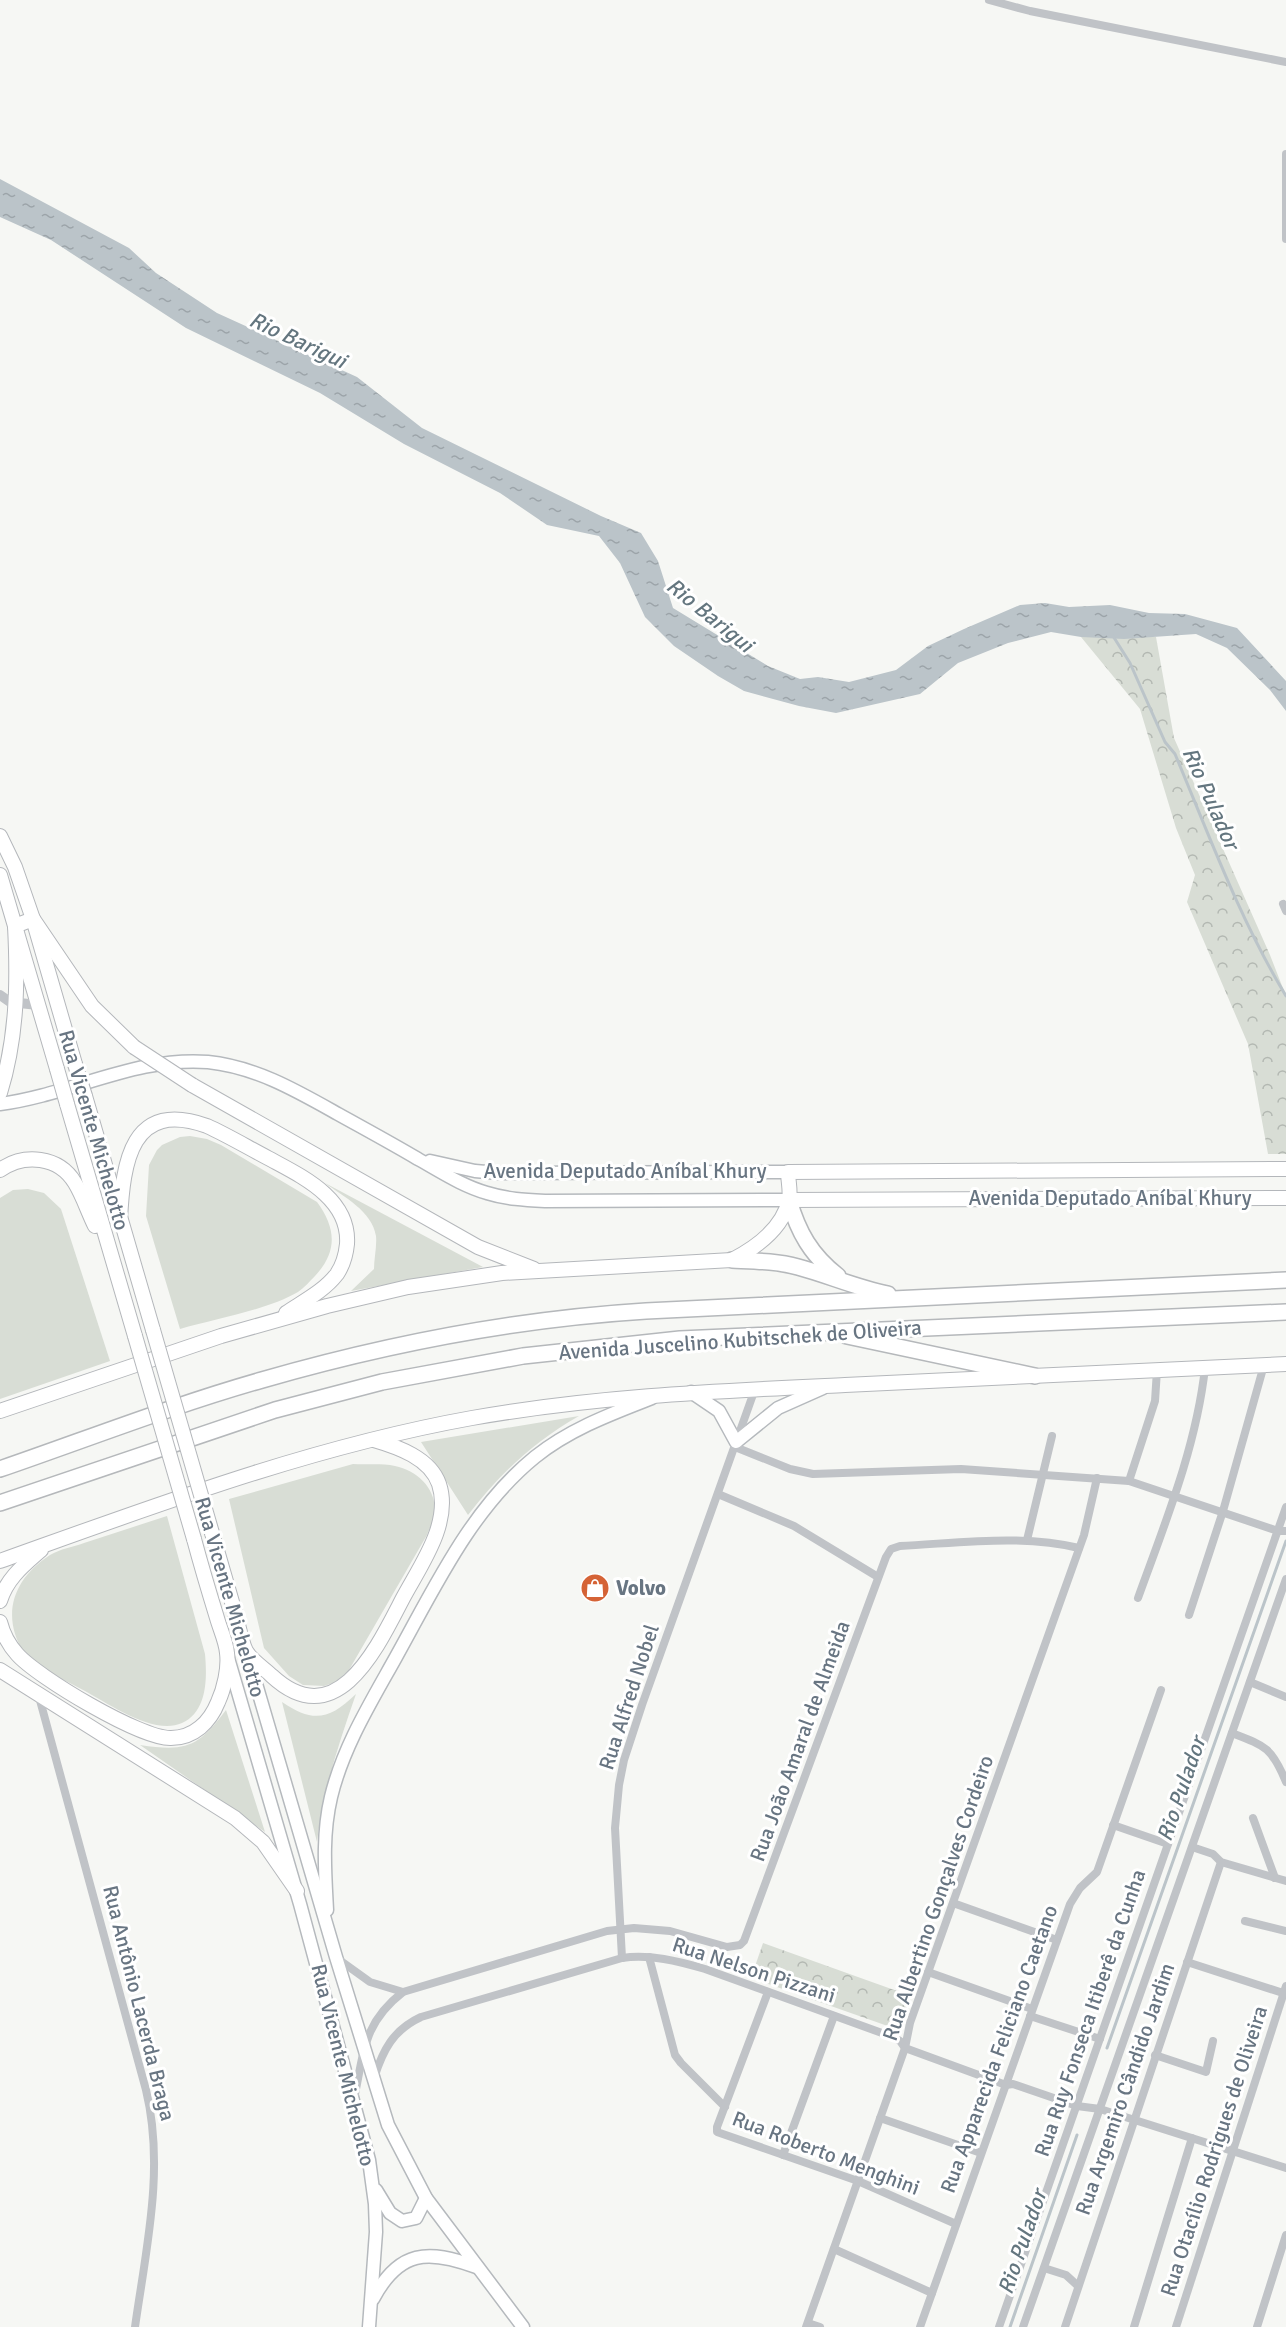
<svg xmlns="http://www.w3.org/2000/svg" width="1286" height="2327" font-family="Signika,sans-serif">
  <defs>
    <pattern id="forest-crowns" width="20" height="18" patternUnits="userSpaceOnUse" patternTransform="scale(1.5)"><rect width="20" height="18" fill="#d8ddd5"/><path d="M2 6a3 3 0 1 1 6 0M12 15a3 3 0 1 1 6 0" fill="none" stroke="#b3b8b2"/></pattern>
    <pattern id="water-ripples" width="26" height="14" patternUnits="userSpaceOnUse" patternTransform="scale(1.5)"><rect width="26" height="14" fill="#bbc4c9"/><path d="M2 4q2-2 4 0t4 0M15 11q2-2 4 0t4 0" fill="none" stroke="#9ca4a9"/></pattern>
  </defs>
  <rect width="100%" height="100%" fill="#f6f7f4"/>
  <!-- grass -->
  <g fill="#d8ddd5">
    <path d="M 190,1136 L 207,1139 L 221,1145 L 317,1202 C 336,1228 338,1251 315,1276 C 310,1281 304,1288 298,1292 C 267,1310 215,1319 180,1329 L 146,1216 L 149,1165 L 157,1150 L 162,1145 L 180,1137 Z"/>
    <path d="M 325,1183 L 483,1267 L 351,1291 L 374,1269 C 374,1259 377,1246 376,1236 C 372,1211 344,1197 325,1183 Z"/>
    <path d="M 28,1189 L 44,1193 L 61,1209 L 110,1361 L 0,1399 L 0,1198 L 13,1190 Z"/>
    <path d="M 579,1416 C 532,1443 501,1473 468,1515 L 421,1442 Z"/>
    <path d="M 353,1464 C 366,1465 382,1463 395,1466 C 419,1471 439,1491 434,1517 C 433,1523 429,1529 427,1535 L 349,1670 L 336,1682 L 324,1686 L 303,1685 L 289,1676 L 264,1648 L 229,1499 Z"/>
    <path d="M 167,1516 L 205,1654 C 207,1677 208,1711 182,1723 C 154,1736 109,1704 85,1691 C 65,1680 40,1670 24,1653 C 0,1615 14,1578 50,1555 C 60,1549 73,1547 84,1543 C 112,1534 139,1525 167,1516 Z"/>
    <path d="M 356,1694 C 339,1743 323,1790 317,1842 L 282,1702 C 313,1723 329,1720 356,1694 Z"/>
    <path d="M 226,1710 L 265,1832 L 140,1745 C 187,1752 198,1747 226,1710 Z"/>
  </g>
  <!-- forest -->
  <g fill="url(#forest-crowns)">
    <path d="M 1081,637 L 1156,637 L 1174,738 L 1270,955 L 1286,996 L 1286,1154 L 1268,1154 L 1248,1044 L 1187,902 L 1195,875 L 1176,828 L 1140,709 Z"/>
    <path d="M 763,1943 L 911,1996 L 899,2030 L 751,1978 Z"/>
  </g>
  <!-- water -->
  <path fill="url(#water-ripples)" d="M 0,179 L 129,248 L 156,273 L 217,313 L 357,377 L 422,428 L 601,516 L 641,533 L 658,561 L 673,608 L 768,666 L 800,679 L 818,677 L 849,682 L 896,670 L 928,646 L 964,629 L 1020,605 L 1045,603 L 1069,607 L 1110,605 L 1149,613 L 1185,614 L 1237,628 L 1286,681 L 1286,711 L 1270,690 L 1227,648 L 1196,634 L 1124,639 L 1081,637 L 1051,632 L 1008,643 L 958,663 L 920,694 L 836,713 L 799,706 L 744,691 L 718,676 L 674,646 L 645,617 L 620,563 L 599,536 L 547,525 L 500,493 L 404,444 L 320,393 L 186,328 L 51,240 L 0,217 Z"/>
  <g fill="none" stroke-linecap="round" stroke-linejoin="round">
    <!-- stream -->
    <g stroke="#bbc4c9" stroke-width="3">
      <path d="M 1113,636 L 1130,663 L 1165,742 L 1175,754 C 1209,835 1240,920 1286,996"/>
      <path d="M 1107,2048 L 1286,1541"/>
      <path d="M 1010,2327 L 1077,2135"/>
    </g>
    <!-- secondary casing -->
    <g stroke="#b5b9bd" stroke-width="15">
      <g id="secondary">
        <path d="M 0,1104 C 70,1095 137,1056 208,1062 C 256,1067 297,1091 338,1114 C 365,1129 391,1143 418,1159 C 440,1171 462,1186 487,1193 C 506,1199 525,1200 545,1201 L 789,1200"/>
        <path d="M 430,1161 L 475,1171 L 498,1173 L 788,1172"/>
        <path d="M 691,1392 L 719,1411 L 736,1442 L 778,1408 L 823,1388"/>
        <path d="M 247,1653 L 336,1957 L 388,2125 L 426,2198 L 523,2327"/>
        <path d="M 228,1658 L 300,1904 L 369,2160 L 375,2204 L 376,2232 L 369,2327"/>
        <path d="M 327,1910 C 325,1872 322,1835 331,1797 C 343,1747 371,1702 396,1657 C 435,1587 471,1509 535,1457 C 570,1429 611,1414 652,1398"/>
        <path d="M 376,2190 L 390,2213 L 402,2221 L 416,2218 L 426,2198"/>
        <path d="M 373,2299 C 399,2250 428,2249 476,2267"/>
      </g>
    </g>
    <!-- primary casing -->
    <g stroke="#b4b7bb" stroke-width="16">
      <g id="primary">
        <path d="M 0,836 L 15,867 L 33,919 L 75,1064"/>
        <path d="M 0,875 L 57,1069"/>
        <path d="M 192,1085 L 478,1247 L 534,1269"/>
        <path d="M 0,1093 C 17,1038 18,983 15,926 L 33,919 L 92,1006 L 134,1047"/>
        <path d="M 85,1096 L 153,1330"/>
        <path d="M 67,1104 L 135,1336"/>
        <path d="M 0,1170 C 24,1153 59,1156 75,1183 C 83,1196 88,1212 95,1226"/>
        <path d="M 789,1200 L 1286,1198"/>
        <path d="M 120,1220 C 123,1162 131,1099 207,1126 C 227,1135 247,1147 268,1158 C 301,1176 350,1198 347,1244 C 346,1254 343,1265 337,1274 C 324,1291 304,1301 286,1313"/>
        <path d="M 0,1411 L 221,1336 L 327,1306 L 408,1287 L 502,1273 L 732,1260 C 755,1248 783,1228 789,1200 C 791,1192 788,1180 788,1172 L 1286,1169"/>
        <path d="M 212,1533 C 220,1561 228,1589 236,1616 C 239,1627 241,1641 246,1651 C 251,1660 265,1669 272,1676 C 337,1736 378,1646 403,1598 C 420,1566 452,1523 439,1484 C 430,1458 398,1447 374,1440"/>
        <path d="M 0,1561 C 154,1506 310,1447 472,1418 C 596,1396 720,1391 845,1385 C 992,1378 1139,1371 1286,1364"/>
        <path d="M 0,1601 C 7,1578 24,1565 41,1550"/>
        <path d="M 0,1622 C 3,1634 9,1645 17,1654 C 37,1677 141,1739 171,1738 C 194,1738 210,1722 218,1702 C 224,1689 229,1668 227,1653 C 226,1641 220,1629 217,1618 C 209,1592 201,1565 194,1539"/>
        <path d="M 0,1670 L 235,1818 L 263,1842 L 297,1891"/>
      </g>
    </g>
    <!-- motorway casing -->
    <g stroke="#b5b8bb" stroke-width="18">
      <g id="motorway">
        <path d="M 789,1200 C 798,1232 811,1255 838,1276"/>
        <path d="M 732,1260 C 754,1261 776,1261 798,1267 C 828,1275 857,1288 888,1294"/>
        <path d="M 847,1336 L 1035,1376"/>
        <path d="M 0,1469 C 87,1439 174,1405 262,1380 C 387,1344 516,1319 646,1311 L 1286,1280"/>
        <path d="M 0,1503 L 275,1410 L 382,1382 L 523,1356 L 680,1339 L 1286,1312"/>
      </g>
    </g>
    <!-- minor -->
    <g stroke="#c0c3c7" stroke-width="8">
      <path d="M 989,0 L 1030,11 L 1286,62"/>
      <path d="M 1286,154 L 1286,239"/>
      <path d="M 1283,904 L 1286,911"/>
      <path d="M 735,1447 L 790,1469 L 813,1474 L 961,1469 L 1129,1481 L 1278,1531 L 1286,1531"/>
      <path d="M 1129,1481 L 1155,1401 L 1157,1370"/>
      <path d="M 718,1494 L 794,1526 L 878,1577"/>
      <path d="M 1027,1540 L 1052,1436"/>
      <path d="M 1138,1598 C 1165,1523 1196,1448 1205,1368"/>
      <path d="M 1189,1615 L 1223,1511 L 1264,1365"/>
      <path d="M 1250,1682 L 1286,1697"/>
      <path d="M 38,1693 L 146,2090 C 165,2168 146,2249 135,2327"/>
      <path d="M 1232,1733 C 1266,1746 1272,1748 1286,1782"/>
      <path d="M 1253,1818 L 1275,1878"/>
      <path d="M 1113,1825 L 1168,1844"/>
      <path d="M 1192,1847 L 1213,1854 L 1221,1862 L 1286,1881"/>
      <path d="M 953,1903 L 1057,1940"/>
      <path d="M 1245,1921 L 1286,1931"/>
      <path d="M 649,1957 L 675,2055 L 681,2063 L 725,2107"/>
      <path d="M 622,1958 L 615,1828 L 619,1785 L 624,1760 L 642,1705 L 755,1389"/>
      <path d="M 338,1959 L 370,1982 L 403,1992"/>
      <path d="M 1187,1962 L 1286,1994"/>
      <path d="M 928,1972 L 1032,2009"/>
      <path d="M 768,1992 L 717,2127 L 717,2132 L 858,2181 L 956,2224"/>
      <path d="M 1030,2016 L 1100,2039"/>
      <path d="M 1155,2055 L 1206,2072 L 1213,2041"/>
      <path d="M 374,2078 C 383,2050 393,2030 421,2017 L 622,1958 C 650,1954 678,1961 705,1969 L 893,2037 L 900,2041 L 905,2048 L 1006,2085 L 1013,2084 L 1077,2106 L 1100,2109 L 1286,2168"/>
      <path d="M 354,2099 C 364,2052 363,2023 403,1992 L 607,1931 L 634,1928 L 670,1931 L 727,1947 L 740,1945 L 744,1941 L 886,1557 L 891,1549 L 900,1546 C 960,1543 1021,1534 1079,1548"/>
      <path d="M 880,2118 L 981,2153"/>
      <path d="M 783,2155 L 834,2016"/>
      <path d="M 834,2249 L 932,2293"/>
      <path d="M 1044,2268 L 1066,2275 L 1078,2286"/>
      <path d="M 808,2323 L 820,2327"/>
      <path d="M 806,2327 L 905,2048 L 910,2023 L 1084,1535 L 1097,1478"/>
      <path d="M 920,2327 L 1070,1904 L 1080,1888 L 1097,1872 L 1161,1690"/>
      <path d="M 999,2327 L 1286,1507"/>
      <path d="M 1023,2327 L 1286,1579"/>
      <path d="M 1065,2327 L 1221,1862"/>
      <path d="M 1134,2327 L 1192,2138"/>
      <path d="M 1176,2327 L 1286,1986"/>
      <path d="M 1257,2327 L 1286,2235"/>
    </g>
    <!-- tertiary -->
    <path stroke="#c0c3c7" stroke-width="10" d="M 0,995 L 10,1002 L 38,1005"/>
    <!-- secondary -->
    <use href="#secondary" stroke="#fff" stroke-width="12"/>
    <!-- primary -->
    <use href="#primary" stroke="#fff" stroke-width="14"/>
    <!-- motorway -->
    <use href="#motorway" stroke="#fff" stroke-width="15"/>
    <!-- primary-bridge casing -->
    <g stroke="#b4b7bb" stroke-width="16" stroke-linecap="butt">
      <g id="primary-bridge">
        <path d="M 134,1047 L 192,1085"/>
        <path d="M 75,1064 L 85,1096"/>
        <path d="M 57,1069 L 67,1104"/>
        <path d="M 153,1330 L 212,1533"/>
        <path d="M 135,1336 L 194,1539"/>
      </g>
    </g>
    <!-- primary-bridge -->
    <use href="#primary-bridge" stroke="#fff" stroke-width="14"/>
  </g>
  <!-- icons -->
  <defs>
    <g id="shop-disc" transform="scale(1.5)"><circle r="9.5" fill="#d56336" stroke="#fff"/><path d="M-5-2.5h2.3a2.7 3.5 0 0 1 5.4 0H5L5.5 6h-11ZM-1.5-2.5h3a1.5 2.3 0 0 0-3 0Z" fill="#fff"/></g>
  </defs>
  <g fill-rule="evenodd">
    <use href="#shop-disc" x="595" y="1588"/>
  </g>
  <g text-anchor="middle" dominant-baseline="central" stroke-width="6" stroke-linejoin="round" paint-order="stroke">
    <!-- street labels -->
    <g font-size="21" fill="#687582" stroke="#fff">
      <text transform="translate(94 1130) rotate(74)">Rua Vicente Michelotto</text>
      <text x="625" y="1171">Avenida Deputado Aníbal Khury</text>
      <text x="1110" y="1198">Avenida Deputado Aníbal Khury</text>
      <text transform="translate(740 1340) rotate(-4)">Avenida Juscelino Kubitschek de Oliveira</text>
      <text transform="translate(230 1597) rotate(74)">Rua Vicente Michelotto</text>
      <text transform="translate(629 1697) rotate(-72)">Rua Alfred Nobel</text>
      <text transform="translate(800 1741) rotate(-70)">Rua João Amaral de Almeida</text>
      <text transform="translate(938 1898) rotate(-71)">Rua Albertino Gonçalves Cordeiro</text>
      <text transform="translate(754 1970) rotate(18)">Rua Nelson Pizzani</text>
      <text transform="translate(139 2003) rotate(76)">Rua Antônio Lacerda Braga</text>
      <text transform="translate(1090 2013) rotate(-71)">Rua Ruy Fonseca Itiberê da Cunha</text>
      <text transform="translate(999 2049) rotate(-70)">Rua Apparecida Feliciano Caetano</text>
      <text transform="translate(343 2065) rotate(76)">Rua Vicente Michelotto</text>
      <text transform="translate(1125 2089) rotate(-71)">Rua Argemiro Cândido Jardim</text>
      <text transform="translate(1214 2151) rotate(-72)">Rua Otacílio Rodrigues de Oliveira</text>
      <text transform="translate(826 2153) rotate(21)">Rua Roberto Menghini</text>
    </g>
    <!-- poi labels -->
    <g font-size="21" font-weight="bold" fill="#687582" stroke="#fff" text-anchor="start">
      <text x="616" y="1588">Volvo</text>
    </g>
    <!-- water labels -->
    <g font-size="22" font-style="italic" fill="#64767f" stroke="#fff">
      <text transform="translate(298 340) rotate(25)">Rio Barigui</text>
      <text transform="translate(710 615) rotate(39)">Rio Barigui</text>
      <text transform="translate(1211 798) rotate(66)">Rio Pulador</text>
      <text transform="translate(1181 1789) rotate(-71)">Rio Pulador</text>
      <text transform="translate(1022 2242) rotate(-71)">Rio Pulador</text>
    </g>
  </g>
</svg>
